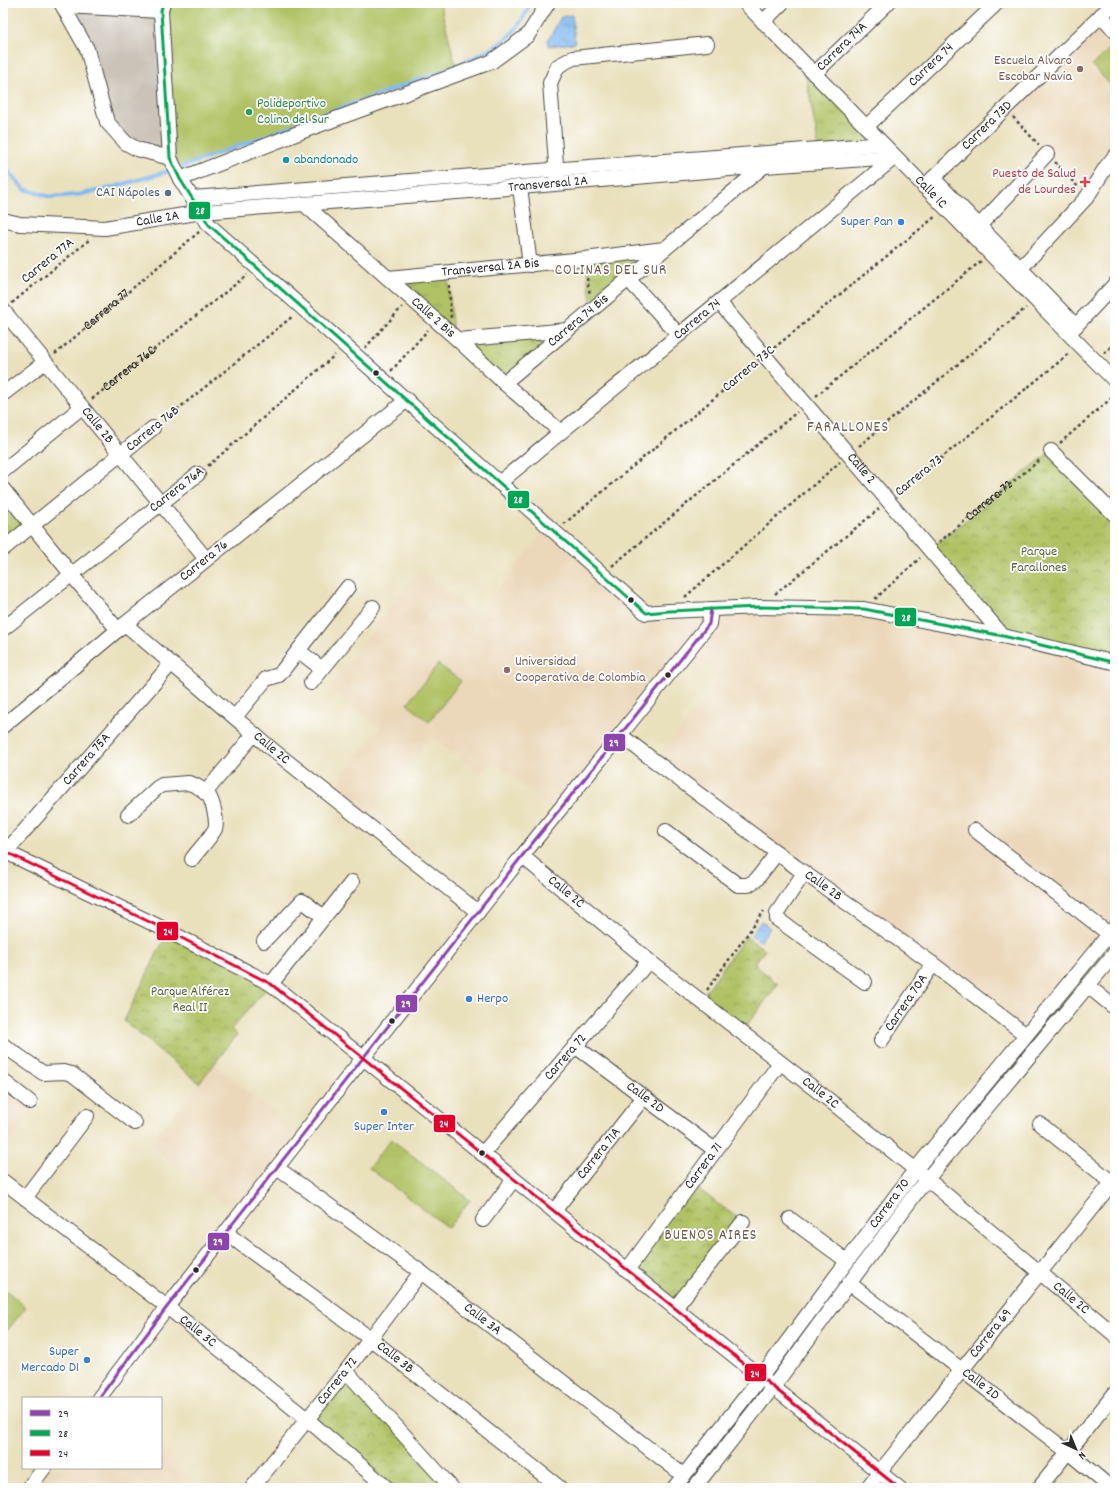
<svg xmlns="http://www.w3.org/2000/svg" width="1118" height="1491" font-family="Dekko,sans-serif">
  <defs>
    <pattern id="grass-tufts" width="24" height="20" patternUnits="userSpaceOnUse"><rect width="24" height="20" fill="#b1c265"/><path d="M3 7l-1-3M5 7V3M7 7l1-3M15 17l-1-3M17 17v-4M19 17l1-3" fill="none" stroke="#909e53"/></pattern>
    <pattern id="park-crowns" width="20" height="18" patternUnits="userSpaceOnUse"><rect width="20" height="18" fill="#b1c265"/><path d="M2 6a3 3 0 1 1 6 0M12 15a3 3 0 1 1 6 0" fill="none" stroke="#909e53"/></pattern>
    <pattern id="water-ripples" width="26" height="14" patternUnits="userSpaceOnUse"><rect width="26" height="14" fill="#80b8f0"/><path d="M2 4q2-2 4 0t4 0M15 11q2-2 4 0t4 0" fill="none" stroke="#6996c3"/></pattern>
  </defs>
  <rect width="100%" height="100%" fill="#fff"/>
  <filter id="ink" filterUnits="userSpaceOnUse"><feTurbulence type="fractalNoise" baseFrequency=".025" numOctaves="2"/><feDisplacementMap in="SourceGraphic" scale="8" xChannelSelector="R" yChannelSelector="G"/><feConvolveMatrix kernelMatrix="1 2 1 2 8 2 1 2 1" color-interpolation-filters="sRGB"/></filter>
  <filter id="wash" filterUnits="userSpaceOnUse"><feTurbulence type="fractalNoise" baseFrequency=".012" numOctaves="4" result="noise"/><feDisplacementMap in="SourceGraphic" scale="16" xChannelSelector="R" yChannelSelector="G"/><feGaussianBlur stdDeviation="0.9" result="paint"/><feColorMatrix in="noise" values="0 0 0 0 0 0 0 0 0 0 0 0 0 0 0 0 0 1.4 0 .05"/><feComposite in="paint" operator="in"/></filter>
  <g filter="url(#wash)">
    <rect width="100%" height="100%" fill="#e9e0bc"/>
    <!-- built -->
    <g fill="#ebd8ba">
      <path d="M 1101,15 L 1115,31 L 1115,156 L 1087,197 L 1005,108 Z"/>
      <path d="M 548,526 L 646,613 L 864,609 L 1115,664 L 1115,927 L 1026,1035 L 656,762 L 719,678 L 687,652 L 556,812 L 492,761 L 481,775 L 431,736 L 364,822 L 328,794 L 380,728 L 328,688 L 420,570 L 478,615 Z"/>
      <path d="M 214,1064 L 302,1135 L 239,1216 L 150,1145 Z"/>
      <path d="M 3,1089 L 33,1113 L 11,1140 L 3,1134 Z"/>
      <path d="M 161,1445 L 199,1488 L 29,1488 L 44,1468 L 161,1468 Z"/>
    </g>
    <!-- industrial -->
    <path fill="#cbc3b8" d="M 64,6 L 161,11 L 170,158 L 116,132 Z"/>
    <!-- grass -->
    <g fill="url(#grass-tufts)" stroke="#6e7648">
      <path d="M 804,64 L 882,144 L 819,149 Z"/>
      <path d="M 664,249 L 592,310 L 585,259 Z"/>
      <path d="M 448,272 L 453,336 L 388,278 Z"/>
      <path d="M 568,330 L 504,383 L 458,340 Z"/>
    </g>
    <!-- park -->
    <g fill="url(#park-crowns)" stroke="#6e7648">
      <path d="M 1051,451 L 1115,515 L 1115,659 L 1003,636 L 929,550 Z"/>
      <path d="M 3,489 L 32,526 L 3,549 Z"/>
      <path d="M 168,931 L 271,984 L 231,1029 L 237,1035 L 199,1083 L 124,1021 Z"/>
      <path d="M 746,936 L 765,950 L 754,964 L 778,984 L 741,1033 L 699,1001 Z"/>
      <path d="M 690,1183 L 743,1222 L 675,1308 L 627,1270 Z"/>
      <path d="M 346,1371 L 452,1488 L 387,1488 L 308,1420 Z"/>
    </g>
    <!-- pitch -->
    <g fill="#b1c265" stroke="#6e7648">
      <path d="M 163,3 L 440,3 L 456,66 L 176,169 Z"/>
      <path d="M 1114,45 L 1115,46 L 1115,90 L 1092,65 Z"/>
      <path d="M 438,664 L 461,681 L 429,722 L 407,704 Z"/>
      <path d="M 391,1139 L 470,1200 L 448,1228 L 369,1168 Z"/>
      <path d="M 3,1288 L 26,1307 L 3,1336 Z"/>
    </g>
    <!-- water -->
    <g fill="url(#water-ripples)" stroke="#56728e">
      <path d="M 572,15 L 575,43 L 548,46 L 548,40 L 561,17 Z"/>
      <path d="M 761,921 L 770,928 L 760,941 L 751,935 Z"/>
    </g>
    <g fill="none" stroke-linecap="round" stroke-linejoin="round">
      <!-- stream -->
      <path stroke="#80b8f0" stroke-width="4" d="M 3,165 L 24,189 L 50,197 L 77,195 L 107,189 L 176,169 L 456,66 C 489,51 518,40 530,3"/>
    </g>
  </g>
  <g filter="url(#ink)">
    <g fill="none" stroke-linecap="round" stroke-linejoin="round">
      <!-- minor casing -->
      <g stroke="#484641" stroke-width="16">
        <g id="minor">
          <path d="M 61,3 L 87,49 L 107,122 L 126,143 L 137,149 L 170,158"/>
          <path d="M 163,3 L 161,11 L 170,158 L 180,179 L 209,225 L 646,613 L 669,611 L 759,607 L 864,609 L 1003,636 L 1112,662 L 1115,659"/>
          <path id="s4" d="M 745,3 L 1115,381"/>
          <path d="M 64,6 L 161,11"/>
          <path d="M 1101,15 L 1115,31"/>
          <path d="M 763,22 L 782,3"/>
          <path id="s5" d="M 814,74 L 888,3"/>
          <path id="s6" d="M 866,127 L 997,3"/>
          <path d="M 557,177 L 550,83 L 558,66 L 573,58 L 707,44"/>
          <path d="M 933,178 L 1076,326"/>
          <path d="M 180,179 L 311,128 L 491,62 L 528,35 L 548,3"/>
          <path d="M 520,187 L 530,265"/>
          <path id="s7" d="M 924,187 L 1114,3"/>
          <path d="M 193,198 L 882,144"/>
          <path id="s8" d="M 304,204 L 458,340 L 504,383 L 561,432"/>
          <path id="s9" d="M 3,220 L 20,224 L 105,228 L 202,212 L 520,187 L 764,166 L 895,157"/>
          <path d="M 979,226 L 1047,154"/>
          <path d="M 1020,269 L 1087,197 L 1106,167 L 1115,156"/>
          <path id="s10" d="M 388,278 L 585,259 L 664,249"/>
          <path d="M 628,279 L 679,335"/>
          <path id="s11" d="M 719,302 L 1003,636"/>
          <path id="s12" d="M 3,310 L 206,559"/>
          <path d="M 1070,332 L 1115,284"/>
          <path d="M 458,340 L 568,330"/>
          <path id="s13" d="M 504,383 L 764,166"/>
          <path d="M 3,394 L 45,362"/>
          <path d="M 1051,451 L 1115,515"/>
          <path d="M 3,471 L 82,407"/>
          <path id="s14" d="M 499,483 L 895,157"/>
          <path d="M 3,489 L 71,574 L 118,630"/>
          <path d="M 3,549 L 153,428"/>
          <path id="s15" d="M 125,624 L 274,751 L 478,912"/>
          <path d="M 3,629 L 198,474"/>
          <path d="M 299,651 L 322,669"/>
          <path d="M 311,683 L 373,607"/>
          <path d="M 235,717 L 266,679 L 279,675 L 348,587"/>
          <path id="s16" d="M 3,726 L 125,624 L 407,400"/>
          <path id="s17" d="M 620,735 L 796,867 L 933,964 L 1026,1035"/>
          <path d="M 205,793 L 254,734"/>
          <path d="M 128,815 L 157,788 L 162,785 L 188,783 C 195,784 205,791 209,796 C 213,803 218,822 215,829 C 209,840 199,849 192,859"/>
          <path d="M 975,830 L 1109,934"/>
          <path d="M 666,831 L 738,885 L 748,885 L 756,880 L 777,853"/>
          <path d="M 3,849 L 6,852 L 168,931 L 271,984 L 899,1488"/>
          <path id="s18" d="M 3,855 L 171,664"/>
          <path id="s19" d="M 522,856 L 649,961 L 829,1100 L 927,1179 L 1115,1335"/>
          <path d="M 804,873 L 777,913 L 777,919 L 865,982"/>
          <path d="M 264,941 L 302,901 L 304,902 L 324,917"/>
          <path d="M 271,984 L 352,882"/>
          <path d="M 1088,986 L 1115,1008"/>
          <path id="s20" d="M 881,1041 L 933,964"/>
          <path d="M 3,1045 L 43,1073 L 64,1072 L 72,1074 L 135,1123"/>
          <path id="s21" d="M 575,1046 L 715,1150"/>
          <path d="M 3,1081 L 30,1102"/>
          <path d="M 1040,1124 L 1115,1185"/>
          <path id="s22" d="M 482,1154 L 649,961"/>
          <path id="s23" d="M 277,1168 L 421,1272 L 683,1475"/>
          <path id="s24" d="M 3,1181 L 167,1307 L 308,1420 L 387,1488"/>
          <path d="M 25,1198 L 87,1116"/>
          <path id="s25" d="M 554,1211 L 644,1097"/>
          <path d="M 790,1219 L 847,1261"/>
          <path d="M 483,1220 L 514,1179"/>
          <path id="s26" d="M 226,1233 L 371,1339 L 560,1488"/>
          <path id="s27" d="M 627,1270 L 780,1063"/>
          <path id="s28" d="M 849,1283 L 1068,1452 L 1111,1488"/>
          <path d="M 675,1308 L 743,1222"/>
          <path d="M 346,1371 L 452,1488"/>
          <path d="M 99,1398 L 167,1307 L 522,856 L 620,735 L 709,624 L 711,609"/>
          <path d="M 29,1488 L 44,1468"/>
          <path id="s29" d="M 252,1488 L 346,1371 L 421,1272"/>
          <path id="s30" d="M 674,1488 L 761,1377 L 915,1170 L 1115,927"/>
          <path d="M 694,1488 L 773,1387 L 918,1190 L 1115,953"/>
          <path id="s31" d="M 867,1488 L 1115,1179"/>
          <path d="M 1039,1488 L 1115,1393"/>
        </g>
      </g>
      <!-- path -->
      <g stroke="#484641" stroke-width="2.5" stroke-dasharray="3 3" stroke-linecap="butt">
        <path d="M 1013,117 L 1039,145"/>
        <path d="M 1055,162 L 1079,188"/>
        <path d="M 586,272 L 590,295"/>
        <path d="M 449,285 L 451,318"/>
        <path d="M 12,303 L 89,240"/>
        <path d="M 365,348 L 402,307"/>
        <path d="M 774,348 L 936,216"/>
        <path d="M 1104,353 L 1115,343"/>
        <path id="s1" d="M 55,354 L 199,232"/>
        <path d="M 391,371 L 428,330"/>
        <path d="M 816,396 L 981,261"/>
        <path id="s2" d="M 92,399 L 247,275"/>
        <path d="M 163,421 L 293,316"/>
        <path d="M 1060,443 L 1115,395"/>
        <path d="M 859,446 L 1026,308"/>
        <path d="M 208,466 L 335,355"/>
        <path d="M 898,493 L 1070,353"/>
        <path d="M 564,524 L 755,364"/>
        <path id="s3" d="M 939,542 L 1041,459"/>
        <path d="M 612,566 L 797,412"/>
        <path d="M 775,594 L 879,509"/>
        <path d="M 685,597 L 840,462"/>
        <path d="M 875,599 L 920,558"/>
        <path d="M 707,990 L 764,911"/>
      </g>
      <!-- minor -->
      <use href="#minor" stroke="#fff" stroke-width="14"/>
      <!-- bus-1 casing -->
      <g stroke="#fff" stroke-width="6">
        <path id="bus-1" d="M 99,1398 L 167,1307 L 522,856 L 620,735 L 709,624 L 711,609"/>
      </g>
      <!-- bus-2 casing -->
      <g stroke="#fff" stroke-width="6">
        <path id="bus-2" d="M 163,3 L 161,11 L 170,158 L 180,179 L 209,225 L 646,613 L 669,611 L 759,607 L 864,609 L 1003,636 L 1112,662 L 1115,659"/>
      </g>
      <!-- bus-3 casing -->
      <g stroke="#fff" stroke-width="6">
        <path id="bus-3" d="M 3,849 L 6,852 L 168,931 L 271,984 L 899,1488"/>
      </g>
      <!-- bus-1 -->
      <use href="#bus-1" stroke="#8e44ad" stroke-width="3"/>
      <!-- bus-2 -->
      <use href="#bus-2" stroke="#00a651" stroke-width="3"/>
      <!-- bus-3 -->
      <use href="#bus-3" stroke="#e4002b" stroke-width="3"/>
    </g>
  </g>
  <!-- markers -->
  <g fill="#8d6e63" stroke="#fff" stroke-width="1.5">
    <circle cx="1080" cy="69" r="4"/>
    <circle cx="507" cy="670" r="4"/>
  </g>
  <circle fill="#2e9e5b" stroke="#fff" stroke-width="1.5" cx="249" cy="112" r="4"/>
  <circle fill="#0f9aa8" stroke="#fff" stroke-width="1.5" cx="286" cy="160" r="4"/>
  <path fill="#e0444e" stroke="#fff" stroke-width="1.5" d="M1083 176h4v4h4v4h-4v4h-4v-4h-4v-4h4z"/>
  <circle fill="#5c6f8a" stroke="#fff" stroke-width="1.5" cx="168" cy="193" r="4"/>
  <g fill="#3f7fe0" stroke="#fff" stroke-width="1.5">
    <circle cx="901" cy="222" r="4"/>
    <circle cx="469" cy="999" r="4"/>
    <circle cx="384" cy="1112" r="4"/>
    <circle cx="87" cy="1360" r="4"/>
  </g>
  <g fill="#2b2b2b" stroke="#fff" stroke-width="1.5">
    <circle cx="376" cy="373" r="3.5"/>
    <circle cx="631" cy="600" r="3.5"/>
    <circle cx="668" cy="675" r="3.5"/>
    <circle cx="392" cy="1021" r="3.5"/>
    <circle cx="482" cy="1153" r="3.5"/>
    <circle cx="196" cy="1270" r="3.5"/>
  </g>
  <g text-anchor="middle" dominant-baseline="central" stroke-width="3.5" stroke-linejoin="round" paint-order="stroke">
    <!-- street labels -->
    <g font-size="14" fill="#2b2b2b" stroke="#fff">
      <text stroke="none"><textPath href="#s5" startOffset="39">Carrera 74A</textPath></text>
      <text stroke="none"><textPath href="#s6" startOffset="90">Carrera 74</textPath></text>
      <text stroke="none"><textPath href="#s7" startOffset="88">Carrera 73D</textPath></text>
      <text stroke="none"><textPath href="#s9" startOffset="548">Transversal 2A</textPath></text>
      <text stroke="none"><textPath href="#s4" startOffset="265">Calle 1C</textPath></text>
      <text stroke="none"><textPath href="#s9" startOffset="156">Calle 2A</textPath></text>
      <text transform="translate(48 261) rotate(-39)">Carrera 77A</text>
      <text stroke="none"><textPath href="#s10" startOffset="103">Transversal 2A Bis</textPath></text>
      <text stroke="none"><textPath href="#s1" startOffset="68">Carrera 77</textPath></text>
      <text stroke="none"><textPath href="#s8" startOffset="172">Calle 2 Bis</textPath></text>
      <text stroke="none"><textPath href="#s14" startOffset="257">Carrera 74</textPath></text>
      <text stroke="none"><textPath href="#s13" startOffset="97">Carrera 74 Bis</textPath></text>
      <text stroke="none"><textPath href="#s2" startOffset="48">Carrera 76C</textPath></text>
      <text transform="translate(749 369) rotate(-40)">Carrera 73C</text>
      <text stroke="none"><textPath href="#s12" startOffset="149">Calle 2B</textPath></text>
      <text transform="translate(153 429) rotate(-39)">Carrera 76B</text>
      <text stroke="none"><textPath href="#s11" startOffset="219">Calle 2</textPath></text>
      <text transform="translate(919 476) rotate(-39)">Carrera 73</text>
      <text transform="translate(177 490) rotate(-38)">Carrera 76A</text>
      <text stroke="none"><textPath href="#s3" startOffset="65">Carrera 72</textPath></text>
      <text stroke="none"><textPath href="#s16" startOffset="260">Carrera 76</textPath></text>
      <text stroke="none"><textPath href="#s15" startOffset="192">Calle 2C</textPath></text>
      <text stroke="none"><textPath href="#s18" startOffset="127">Carrera 75A</textPath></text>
      <text stroke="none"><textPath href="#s17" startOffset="253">Calle 2B</textPath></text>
      <text stroke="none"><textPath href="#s19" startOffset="57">Calle 2C</textPath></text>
      <text stroke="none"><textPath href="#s20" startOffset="46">Carrera 70A</textPath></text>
      <text stroke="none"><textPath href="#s22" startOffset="128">Carrera 72</textPath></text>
      <text stroke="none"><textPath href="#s19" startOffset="381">Calle 2C</textPath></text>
      <text stroke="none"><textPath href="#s21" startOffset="87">Calle 2D</textPath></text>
      <text stroke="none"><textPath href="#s25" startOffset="73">Carrera 71A</textPath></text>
      <text stroke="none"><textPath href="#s27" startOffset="129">Carrera 71</textPath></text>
      <text stroke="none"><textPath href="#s30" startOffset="357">Carrera 70</textPath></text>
      <text stroke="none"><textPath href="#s19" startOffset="705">Calle 2C</textPath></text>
      <text stroke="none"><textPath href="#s23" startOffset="255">Calle 3A</textPath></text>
      <text stroke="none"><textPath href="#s24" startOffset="246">Calle 3C</textPath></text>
      <text stroke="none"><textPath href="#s31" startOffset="198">Carrera 69</textPath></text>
      <text stroke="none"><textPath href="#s26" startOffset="210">Calle 3B</textPath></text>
      <text stroke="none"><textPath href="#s29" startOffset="137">Carrera 72</textPath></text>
      <text stroke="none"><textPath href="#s28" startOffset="166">Calle 2D</textPath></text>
    </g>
    <!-- education labels -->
    <g font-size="14" fill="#785e54" stroke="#fff" text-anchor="end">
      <text x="1072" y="61">Escuela Alvaro<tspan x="1072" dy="16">Escobar Navia</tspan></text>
      <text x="515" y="662" text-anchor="start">Universidad<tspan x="515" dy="16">Cooperativa de Colombia</tspan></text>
    </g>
    <!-- leisure labels -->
    <g font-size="14" fill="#27864d" stroke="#fff" text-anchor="start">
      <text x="257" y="104">Polideportivo<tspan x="257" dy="16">Colina del Sur</tspan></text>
    </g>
    <!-- culture labels -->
    <g font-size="14" fill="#0d838f" stroke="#fff" text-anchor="start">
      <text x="294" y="160">abandonado</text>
    </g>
    <!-- health labels -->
    <g font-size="14" fill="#be3a42" stroke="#fff" text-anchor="end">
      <text x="1076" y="174">Puesto de Salud<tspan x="1076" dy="16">de Lourdes</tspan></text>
    </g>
    <!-- service labels -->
    <g font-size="14" fill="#4e5e75" stroke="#fff" text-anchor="end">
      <text x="160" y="193">CAI Nápoles</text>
    </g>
    <!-- shop labels -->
    <g font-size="14" fill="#366cbe" stroke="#fff" text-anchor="end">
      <text x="893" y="222">Super Pan</text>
      <text x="477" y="999" text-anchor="start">Herpo</text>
      <text x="384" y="1127" text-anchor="middle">Super Inter</text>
      <text x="79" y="1352">Super<tspan x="79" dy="16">Mercado D1</tspan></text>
    </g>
    <!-- park labels -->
    <g font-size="14" fill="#5a603f" stroke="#fff">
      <text x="1039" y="552">Parque<tspan x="1039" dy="16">Farallones</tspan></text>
      <text x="190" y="992">Parque Alférez<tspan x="190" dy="16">Real II</tspan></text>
    </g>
    <!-- neighbourhood labels -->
    <g font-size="15" letter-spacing="1" fill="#705b4f" stroke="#fff">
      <text x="611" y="271">COLINAS DEL SUR</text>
      <text x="848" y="428">FARALLONES</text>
      <text x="711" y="1236">BUENOS AIRES</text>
    </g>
  </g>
  <g stroke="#fff" stroke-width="1.5">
    <rect x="188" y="201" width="23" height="19" rx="4" fill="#00a651"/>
    <rect x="507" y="490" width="23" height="19" rx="4" fill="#00a651"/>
    <rect x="894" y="607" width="23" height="20" rx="4" fill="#00a651"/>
    <rect x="603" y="733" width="23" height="19" rx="4" fill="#8e44ad"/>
    <rect x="156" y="921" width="23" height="20" rx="4" fill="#e4002b"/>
    <rect x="395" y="994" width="23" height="19" rx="4" fill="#8e44ad"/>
    <rect x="433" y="1114" width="23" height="19" rx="4" fill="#e4002b"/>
    <rect x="207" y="1232" width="23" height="19" rx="4" fill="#8e44ad"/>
    <rect x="744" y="1363" width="23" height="19" rx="4" fill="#e4002b"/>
  </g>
  <g font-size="11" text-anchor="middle" font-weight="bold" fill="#fff">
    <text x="200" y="214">28</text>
    <text x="518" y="503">28</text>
    <text x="906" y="621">28</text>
    <text x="614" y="746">29</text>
    <text x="168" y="935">24</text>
    <text x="406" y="1007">29</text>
    <text x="444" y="1127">24</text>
    <text x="218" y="1245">29</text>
    <text x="755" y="1377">24</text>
  </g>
  <!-- margin -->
  <rect width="1118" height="1491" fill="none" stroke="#fff" stroke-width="16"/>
  <!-- legend -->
  <rect x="22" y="1397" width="140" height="72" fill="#ffffff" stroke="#aaaaaa"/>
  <rect x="30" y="1410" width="20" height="6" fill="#8e44ad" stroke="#aaaaaa"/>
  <text x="58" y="1417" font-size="12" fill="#2b2b2b">29</text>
  <rect x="30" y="1430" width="20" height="6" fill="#00a651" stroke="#aaaaaa"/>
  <text x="58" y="1437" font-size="12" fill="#2b2b2b">28</text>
  <rect x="30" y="1450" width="20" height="6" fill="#e4002b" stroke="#aaaaaa"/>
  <text x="58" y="1457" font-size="12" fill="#2b2b2b">24</text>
  <!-- north arrow -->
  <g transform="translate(1076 1449) rotate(136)" stroke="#ffffff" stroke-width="3" paint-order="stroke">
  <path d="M0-3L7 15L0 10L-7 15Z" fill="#2b2b2b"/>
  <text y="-6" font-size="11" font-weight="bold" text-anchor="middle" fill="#2b2b2b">N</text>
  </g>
</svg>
